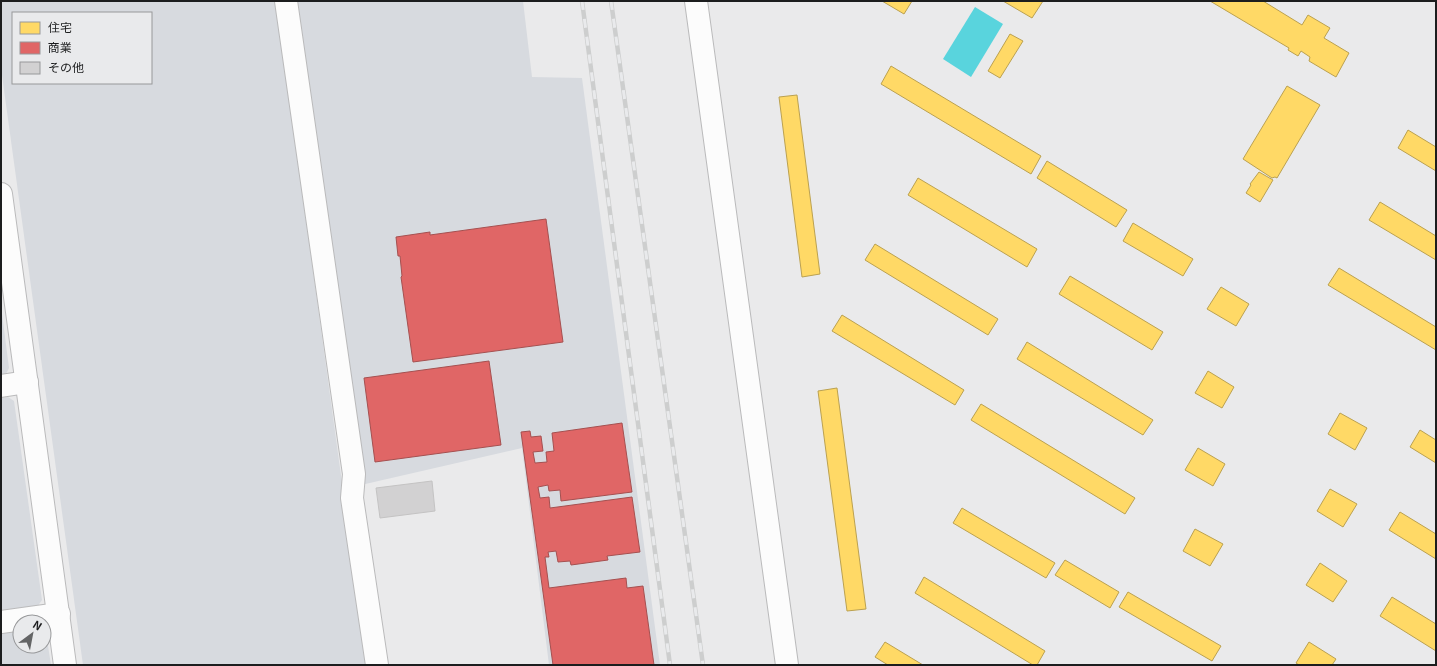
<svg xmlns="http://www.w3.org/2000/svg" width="1437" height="666" font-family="Georgia,'Noto Sans JP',serif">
  <rect width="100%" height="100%" fill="#eaeaeb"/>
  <!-- built -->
  <g fill="#d7dadf" fill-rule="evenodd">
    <path d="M 1,1 L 276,1 L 367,665 L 83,665 L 1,68 ZM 13,13 L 151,13 L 151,83 L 13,83 Z"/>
    <path d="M 296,1 L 523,1 L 532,77 L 582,78 L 660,665 L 549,665 L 522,448 L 361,485 Z"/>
    <path d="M 1,306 L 9,368 L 5,376 L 1,376 Z"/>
    <path d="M 8,397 L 14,401 L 42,600 L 37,607 L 1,612 L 1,398 Z"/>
    <path d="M 20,631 L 20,646 L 44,646 L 44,632 L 46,633 L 51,665 L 1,665 L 1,634 Z"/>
  </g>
  <!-- water -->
  <path fill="#59d4dd" d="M 975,7 L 1003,24 L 971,77 L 943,59 Z"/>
  <!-- homes -->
  <g fill="#ffd966" stroke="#bba150">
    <path d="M 882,1 L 912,1 L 904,14 Z"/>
    <path d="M 1003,1 L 1043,1 L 1032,18 Z"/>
    <path d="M 1210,1 L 1263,1 L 1302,25 L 1308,15 L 1330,28 L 1324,38 L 1349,53 L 1336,77 L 1309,61 L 1310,57 L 1301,51 L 1298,56 L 1288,50 L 1289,48 Z"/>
    <path d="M 1010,34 L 1023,41 L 1000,78 L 988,71 Z"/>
    <path d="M 891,66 L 1041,156 L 1031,174 L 881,84 Z"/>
    <path d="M 1287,86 L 1320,105 L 1277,178 L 1275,177 L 1272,178 L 1243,159 Z"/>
    <path d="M 797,95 L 820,274 L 802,277 L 779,97 Z"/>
    <path d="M 1408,130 L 1436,147 L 1436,171 L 1398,148 Z"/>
    <path d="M 1047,161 L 1127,210 L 1116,227 L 1037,178 Z"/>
    <path d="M 1259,172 L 1273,180 L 1260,202 L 1246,193 L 1251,185 L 1250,184 Z"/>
    <path d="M 918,178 L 1037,249 L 1027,267 L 908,195 Z"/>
    <path d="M 1380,202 L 1436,236 L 1436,260 L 1369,220 Z"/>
    <path d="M 1133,223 L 1193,259 L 1183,276 L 1123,241 Z"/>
    <path d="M 875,244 L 998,319 L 988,335 L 865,260 Z"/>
    <path d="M 1339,268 L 1436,327 L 1436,350 L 1328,285 Z"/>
    <path d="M 1070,276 L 1163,332 L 1152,350 L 1059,294 Z"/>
    <path d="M 1221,287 L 1249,304 L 1236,326 L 1207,309 Z"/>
    <path d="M 842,315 L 964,390 L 955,405 L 832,331 Z"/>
    <path d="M 1027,342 L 1153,420 L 1143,435 L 1017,359 Z"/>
    <path d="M 1208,371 L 1234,387 L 1222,408 L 1195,393 Z"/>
    <path d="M 837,388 L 866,609 L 847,611 L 818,391 Z"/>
    <path d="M 981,404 L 1135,498 L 1125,514 L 971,420 Z"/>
    <path d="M 1340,413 L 1367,428 L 1355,450 L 1328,434 Z"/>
    <path d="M 1420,430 L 1436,440 L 1436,463 L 1410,447 Z"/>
    <path d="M 1198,448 L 1225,464 L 1213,486 L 1185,470 Z"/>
    <path d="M 1330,489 L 1357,504 L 1343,527 L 1317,511 Z"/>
    <path d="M 962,508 L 1055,563 L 1046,578 L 953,523 Z"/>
    <path d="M 1400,512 L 1436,534 L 1436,559 L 1389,530 Z"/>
    <path d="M 1195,529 L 1223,544 L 1210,566 L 1183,551 Z"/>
    <path d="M 1065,560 L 1119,592 L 1110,608 L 1055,575 Z"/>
    <path d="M 1320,563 L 1347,581 L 1333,602 L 1306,585 Z"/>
    <path d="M 924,577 L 1045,651 L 1037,665 L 1033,665 L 915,593 Z"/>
    <path d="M 1128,592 L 1221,646 L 1212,661 L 1119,607 Z"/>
    <path d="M 1392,597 L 1436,624 L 1436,651 L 1380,616 Z"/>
    <path d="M 885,642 L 923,665 L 888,665 L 875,657 Z"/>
    <path d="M 1309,642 L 1336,659 L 1332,665 L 1299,665 L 1296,663 Z"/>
  </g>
  <!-- shops -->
  <g fill="#e06666" stroke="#a55050">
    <path d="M 546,219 L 563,342 L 413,362 L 401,277 L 402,276 L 400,256 L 398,256 L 396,237 L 430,232 L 430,235 Z"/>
    <path d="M 489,361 L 501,445 L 375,462 L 364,378 Z"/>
    <path d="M 622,423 L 632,492 L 561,501 L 560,490 L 549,491 L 548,485 L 538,487 L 540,498 L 549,497 L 550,508 L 632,497 L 640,552 L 607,556 L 608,560 L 571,565 L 570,561 L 558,562 L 556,551 L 548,552 L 549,557 L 545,557 L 549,588 L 626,578 L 627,588 L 643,586 L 654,665 L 553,665 L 521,432 L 530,431 L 531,437 L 541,436 L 543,451 L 533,452 L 535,463 L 547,462 L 546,452 L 554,451 L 552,433 Z"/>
  </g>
  <!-- building -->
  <path fill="#d2d1d2" stroke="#c4c3c3" d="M 432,481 L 435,511 L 380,518 L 376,488 Z"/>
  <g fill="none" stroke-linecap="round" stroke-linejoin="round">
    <!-- tertiary casing -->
    <g stroke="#bababb" stroke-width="24">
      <g id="tertiary">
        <path d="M 286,1 L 354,474 L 352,498 L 377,665"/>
        <path d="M 696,1 L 787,665"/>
        <path d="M 1,194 L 65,665"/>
        <path d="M 1,386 L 27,382"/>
        <path d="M 1,622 L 59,614"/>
      </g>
    </g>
    <!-- tertiary -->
    <use href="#tertiary" stroke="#fcfcfc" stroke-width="22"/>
    <!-- rail casing -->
    <g stroke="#cdcece" stroke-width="4.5">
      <g id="rail">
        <path d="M 582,1 L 670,665"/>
        <path d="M 611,1 L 703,665"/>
      </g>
    </g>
    <!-- rail -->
    <use href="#rail" stroke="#e9eaec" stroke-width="3" stroke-dasharray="9" stroke-linecap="butt"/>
  </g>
  <!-- border -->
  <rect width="1437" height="666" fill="none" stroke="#1c1d1e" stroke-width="4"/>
  <!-- legend -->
  <rect x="12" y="12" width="140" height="72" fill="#e9eaec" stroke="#97989a"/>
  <rect x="20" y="22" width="20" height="12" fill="#ffd966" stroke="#97989a"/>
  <text x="48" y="32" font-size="12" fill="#1c1d1e">住宅</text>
  <rect x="20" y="42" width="20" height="12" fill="#e06666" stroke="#97989a"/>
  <text x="48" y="52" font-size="12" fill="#1c1d1e">商業</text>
  <rect x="20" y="62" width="20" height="12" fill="#d2d1d2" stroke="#97989a"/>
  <text x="48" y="72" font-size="12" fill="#1c1d1e">その他</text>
  <!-- north arrow -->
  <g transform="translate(32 634) rotate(32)"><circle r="19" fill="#e9eaec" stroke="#97989a"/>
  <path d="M0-3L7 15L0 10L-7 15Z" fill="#646566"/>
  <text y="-6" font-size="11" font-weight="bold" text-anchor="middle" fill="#1c1d1e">N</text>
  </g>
</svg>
